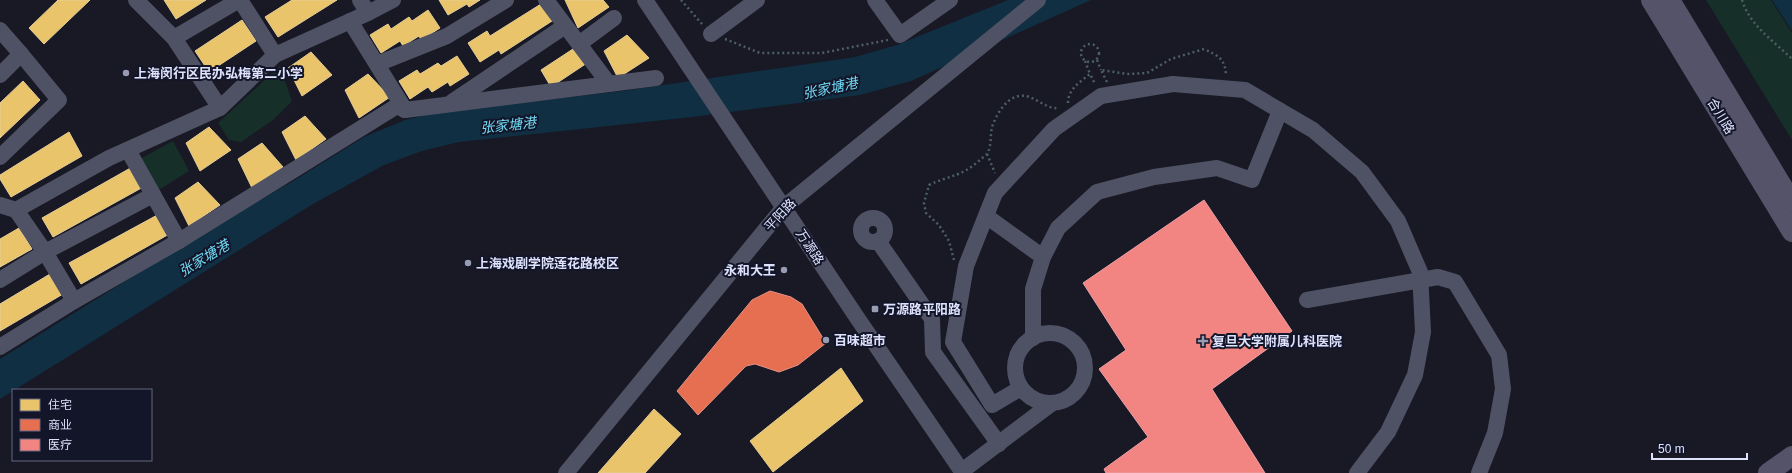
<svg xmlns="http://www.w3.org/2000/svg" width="1792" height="473" font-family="Helvetica,'Noto Sans SC',sans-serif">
  <rect width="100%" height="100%" fill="#181924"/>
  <!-- green -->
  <g fill="#162f29">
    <path d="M 1706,0 L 1771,0 L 1792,33 L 1792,140 Z"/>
    <path d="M 280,66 L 292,101 L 273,120 L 241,142 L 229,140 L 218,123 Z"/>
    <path d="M 173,141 L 189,171 L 157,191 L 140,159 Z"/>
  </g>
  <!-- water -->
  <g fill="#102f43">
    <path d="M 1008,0 L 1091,0 L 911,81 L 860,95 L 692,117 L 459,142 L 422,151 L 384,165 L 313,204 L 0,399 L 0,359 L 195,238 L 295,180 L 364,137 L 405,120 L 438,112 L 623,91 L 855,57 L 897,45 Z"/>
    <path d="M 1772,0 L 1792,0 L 1792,31 Z"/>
  </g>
  <!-- homes -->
  <g fill="#e9c46a" stroke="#e5cd96">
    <path d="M 58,0 L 90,0 L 44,44 L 29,28 Z"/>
    <path d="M 164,0 L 206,0 L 176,19 Z"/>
    <path d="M 292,0 L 337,0 L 278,37 L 265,17 Z"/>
    <path d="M 439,0 L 480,0 L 469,7 L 467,4 L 448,15 Z"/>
    <path d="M 565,0 L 603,0 L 609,7 L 578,28 Z"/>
    <path d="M 541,4 L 552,21 L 501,54 L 499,50 L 480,62 L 468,43 L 487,31 L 490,36 Z"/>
    <path d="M 428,10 L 440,28 L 421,40 L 419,36 L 403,46 L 400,41 L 381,53 L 370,35 L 388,24 L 391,29 L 409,17 L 412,21 Z"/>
    <path d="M 242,20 L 256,41 L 209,72 L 195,51 Z"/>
    <path d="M 627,35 L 649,58 L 618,78 L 604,51 Z"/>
    <path d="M 576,47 L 587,63 L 551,87 L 541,70 Z"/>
    <path d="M 311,52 L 332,75 L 302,96 L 288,68 Z"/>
    <path d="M 457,56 L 469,74 L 450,86 L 448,82 L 432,92 L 428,87 L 410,99 L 399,81 L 417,70 L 420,74 L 438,63 L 441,66 Z"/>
    <path d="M 368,74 L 390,97 L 359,118 L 345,90 Z"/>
    <path d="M 23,81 L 40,100 L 0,138 L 0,103 Z"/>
    <path d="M 305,116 L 326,139 L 296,160 L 282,132 Z"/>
    <path d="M 209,127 L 231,150 L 200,171 L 186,143 Z"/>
    <path d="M 69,132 L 82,156 L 11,197 L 0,179 L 0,175 Z"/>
    <path d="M 262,143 L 283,167 L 252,188 L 238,159 Z"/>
    <path d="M 134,166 L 145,186 L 53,237 L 42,218 Z"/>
    <path d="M 198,182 L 220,205 L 189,226 L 175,198 Z"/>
    <path d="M 161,213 L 171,233 L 81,284 L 69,263 Z"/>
    <path d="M 19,228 L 32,249 L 0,267 L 0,239 Z"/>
    <path d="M 50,274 L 63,294 L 0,331 L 0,304 Z"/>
    <path d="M 841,368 L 863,401 L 773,472 L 750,441 Z"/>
    <path d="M 654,409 L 681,434 L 645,473 L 598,473 Z"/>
  </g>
  <!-- shops -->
  <path fill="#e76f51" stroke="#e49285" d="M 770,291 L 791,297 L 802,304 L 826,343 L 798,365 L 779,372 L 755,364 L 746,366 L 698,415 L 677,391 L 752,300 Z"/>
  <!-- health -->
  <path fill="#f28482" stroke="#eca0a7" d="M 1204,200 L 1292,331 L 1212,389 L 1265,473 L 1106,473 L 1104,469 L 1148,437 L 1099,369 L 1126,350 L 1083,283 Z"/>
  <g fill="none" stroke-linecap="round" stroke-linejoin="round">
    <!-- path -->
    <g stroke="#4d5e65" stroke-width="2.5" stroke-dasharray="2 3" stroke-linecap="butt">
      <path d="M 681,0 L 702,24"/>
      <path d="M 1742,0 C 1750,26 1774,41 1792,59"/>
      <path d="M 725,39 L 760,53 L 822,53 L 888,40"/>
      <circle cx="1090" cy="53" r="9"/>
      <path d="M 1097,60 L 1101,70"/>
      <path d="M 1085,61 L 1090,74"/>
      <path d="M 1107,82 L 1101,70 L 1127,74 L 1147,73 L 1171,59 L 1204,49 C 1218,56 1225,58 1226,75"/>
      <path d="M 1068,103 C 1068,89 1080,82 1090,74 L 1095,84"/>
      <path d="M 987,154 L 995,173"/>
      <path d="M 954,260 L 949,241 L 939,225 L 926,213 L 924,203 L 929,185 C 950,175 961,177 980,160 C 982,158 985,156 987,154 C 992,146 990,135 992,127 C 996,115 1006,98 1019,96 C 1033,93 1045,110 1059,108"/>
    </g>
    <!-- minor -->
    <g stroke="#4e5264" stroke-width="16">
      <path d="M 240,0 L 275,55"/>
      <path d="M 360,0 L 368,13"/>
      <path d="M 546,0 L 609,84"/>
      <path d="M 645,0 L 858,319 L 963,473"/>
      <path d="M 875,0 L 900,35 L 950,0"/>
      <path d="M 350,21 L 405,110"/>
      <path d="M 0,30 L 21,54 L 0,75"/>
      <path d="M 711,34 L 757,0"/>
      <path d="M 174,38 L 239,0"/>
      <path d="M 579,44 L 614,18"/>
      <path d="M 377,64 L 447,36 L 506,0"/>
      <path d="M 452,102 L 565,26"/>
      <path d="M 220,108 L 275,55 L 368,13 L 393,0"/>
      <path d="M 128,150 L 179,241"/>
      <path d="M 0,157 L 59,100 L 21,54"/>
      <path d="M 0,205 L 16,210 L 109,158 L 220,108 L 174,38 L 136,0"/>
      <path d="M 16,210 L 45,252 L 74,301"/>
      <path d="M 986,216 L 1043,257"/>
      <circle cx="873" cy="230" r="12"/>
      <path d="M 878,241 L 932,319 L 933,352 L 999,444"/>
      <path d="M 0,280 L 45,252 L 153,195"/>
      <path d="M 1307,300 L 1438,277 L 1455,282 L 1499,355 L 1503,389 L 1495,433 L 1479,473"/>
      <circle cx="1050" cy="368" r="35"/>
      <path d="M 1033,338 L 1033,289 L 1043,257 L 1058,228 L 1097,192 L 1154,177 L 1217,168 L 1252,180 L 1280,111"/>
      <path d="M 0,347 L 74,301 L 179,241 L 397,106 L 405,110 L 656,78"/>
      <path d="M 1021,388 L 992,405 L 953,342 L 966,266 L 995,193 L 1054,129 L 1101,96 L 1173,84 L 1245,90 L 1313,130 L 1362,172 L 1398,221 L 1420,272 L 1423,332 L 1415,375 L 1388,432 L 1357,473"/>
      <path d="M 962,471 L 1051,404"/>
      <path d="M 566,473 L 784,207 L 1038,0"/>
    </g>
    <!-- major -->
    <g stroke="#54536a" stroke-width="20">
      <path d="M 1651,0 L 1792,232"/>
      <path d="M 1670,0 L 1792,202"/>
      <path d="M 1768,473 L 1792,456"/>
    </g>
  </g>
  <!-- markers -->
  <g fill="#989cb1" stroke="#131529" stroke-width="1.5">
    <circle cx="126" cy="73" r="4"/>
    <circle cx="468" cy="263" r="4"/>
    <circle cx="784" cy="270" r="4"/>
    <rect x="871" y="305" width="8" height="8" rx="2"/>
    <circle cx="826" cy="340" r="4"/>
    <path d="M1201 335h4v4h4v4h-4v4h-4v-4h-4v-4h4z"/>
  </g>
  <g text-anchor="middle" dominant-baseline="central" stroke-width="4" stroke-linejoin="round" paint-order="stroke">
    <!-- poi labels -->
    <g font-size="13" font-weight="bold" fill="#dde2fd" stroke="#131529" text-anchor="start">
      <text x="134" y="73">上海闵行区民办弘梅第二小学</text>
      <text x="476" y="263">上海戏剧学院莲花路校区</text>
      <text x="776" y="270" text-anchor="end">永和大王</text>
      <text x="883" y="309">万源路平阳路</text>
      <text x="834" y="340">百味超市</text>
      <text x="1212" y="341">复旦大学附属儿科医院</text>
    </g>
    <!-- street labels -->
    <g font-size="13" fill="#dde2fd" stroke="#131529">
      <text transform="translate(1721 116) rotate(59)">合川路</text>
      <text transform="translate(780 215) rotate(-47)">平阳路</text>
      <text transform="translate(810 247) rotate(57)">万源路</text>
    </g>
    <!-- water labels -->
    <g font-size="14" font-style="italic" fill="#72dbf5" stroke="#131529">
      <text transform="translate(830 88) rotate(-12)">张家塘港</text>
      <text transform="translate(508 125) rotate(-6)">张家塘港</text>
      <text transform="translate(204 258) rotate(-31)">张家塘港</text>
    </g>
  </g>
  <!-- legend -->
  <rect x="12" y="389" width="140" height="72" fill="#131529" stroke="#64677e"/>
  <rect x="20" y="399" width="20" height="12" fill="#e9c46a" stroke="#64677e"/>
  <text x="48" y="409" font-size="12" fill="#dde2fd">住宅</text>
  <rect x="20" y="419" width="20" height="12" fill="#e76f51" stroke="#64677e"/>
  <text x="48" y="429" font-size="12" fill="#dde2fd">商业</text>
  <rect x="20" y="439" width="20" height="12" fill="#f28482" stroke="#64677e"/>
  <text x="48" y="449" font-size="12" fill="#dde2fd">医疗</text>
  <!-- scale -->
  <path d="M1652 453v6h95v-6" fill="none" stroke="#dde2fd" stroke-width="2"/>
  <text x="1658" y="453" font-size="12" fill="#dde2fd" stroke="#131529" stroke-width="3" paint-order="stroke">50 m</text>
</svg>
